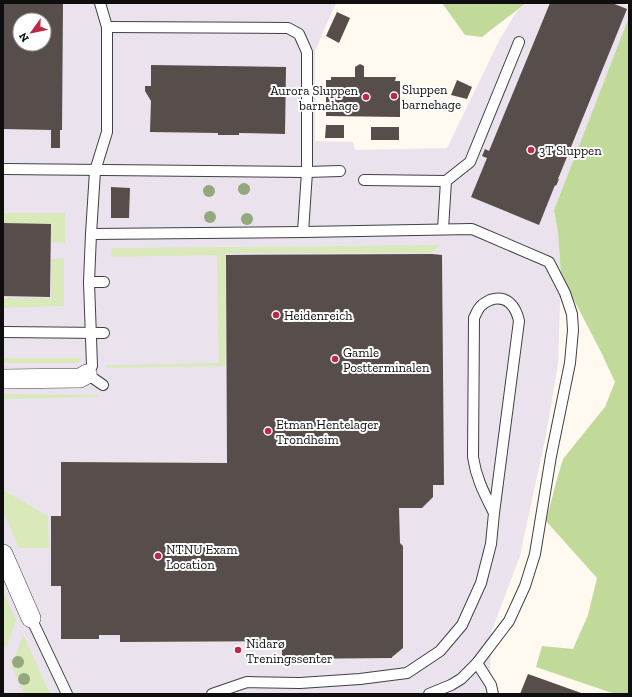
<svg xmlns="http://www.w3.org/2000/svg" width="632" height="697" font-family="'Zilla Slab',serif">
  <rect width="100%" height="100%" fill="#fff9f0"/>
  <!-- industrial -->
  <path fill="#eae3ed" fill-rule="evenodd" d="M 3,3 L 336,3 L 315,51 L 315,141 L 353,142 L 355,150 L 447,148 L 500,39 L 517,11 L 526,3 L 621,3 L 629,6 L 629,17 L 554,210 L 558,233 L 561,275 L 558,364 L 546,435 L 520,556 L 492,630 L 489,694 L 3,694 ZM 20,20 L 44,20 L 44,44 L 20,44 Z"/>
  <!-- green -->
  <g fill="#dae9ba">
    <path d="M 3,213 L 65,213 L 65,243 L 51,242 L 51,225 L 3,224 Z"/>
    <path d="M 440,245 L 431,253 L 226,253 L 225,366 L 107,368 L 106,365 L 219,363 L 217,255 L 111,257 L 112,249 L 115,248 Z"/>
    <path d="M 64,258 L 64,306 L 3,308 L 3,298 L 51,298 L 51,259 Z"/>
    <path d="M 3,358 L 81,358 L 78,363 L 3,363 Z"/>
    <path d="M 3,394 L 99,395 L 97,397 L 3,399 Z"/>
    <path d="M 3,490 L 48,516 L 49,548 L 19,548 L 3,511 Z"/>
    <path d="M 3,591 L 16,620 L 6,648 L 3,642 Z"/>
    <path d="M 23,634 L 50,694 L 24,694 L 12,666 Z"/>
  </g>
  <!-- forest -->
  <g fill="#c1da99">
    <path d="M 442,3 L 526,3 L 482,37 L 465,35 Z"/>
    <path d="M 629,17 L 629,694 L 615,694 L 536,667 L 542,646 L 573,649 L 588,615 L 597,578 L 546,521 L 557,479 L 563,459 L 605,407 L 615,382 L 601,352 L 561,275 L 558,233 L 554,210 Z"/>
  </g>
  <!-- building -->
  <g fill="#574d4b" fill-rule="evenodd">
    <path d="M 3,3 L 63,3 L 62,130 L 60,130 L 60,148 L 51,148 L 51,130 L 3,129 ZM 20,20 L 44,20 L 44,44 L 20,44 Z"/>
    <path d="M 550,3 L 612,3 L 627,9 L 558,179 L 559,179 L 556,186 L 555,185 L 539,225 L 471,197 L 487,158 L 482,156 L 485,149 L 489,151 Z"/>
    <path d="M 337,12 L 350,18 L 339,43 L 326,36 Z"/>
    <path d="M 360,64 L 364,66 L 364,77 L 396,77 L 395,81 L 400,81 L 400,117 L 326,116 L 326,80 L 331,80 L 331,77 L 355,77 L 355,67 Z"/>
    <path d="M 151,65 L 286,67 L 285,134 L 239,133 L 239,135 L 218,135 L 218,133 L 150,132 L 151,101 L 145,91 L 145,86 L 151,86 Z"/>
    <path d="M 457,80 L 472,87 L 467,99 L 451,95 Z"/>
    <path d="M 326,125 L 344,125 L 344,138 L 325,138 Z"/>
    <rect x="371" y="127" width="28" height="13"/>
    <path d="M 111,187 L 130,188 L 129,218 L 111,218 Z"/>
    <path d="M 3,223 L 51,224 L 50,297 L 3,296 Z"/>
    <path d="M 432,254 L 442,255 L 444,485 L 433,485 L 433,497 L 422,508 L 399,508 L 400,543 L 403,546 L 403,648 L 392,657 L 392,658 L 282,659 L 282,641 L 120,642 L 120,635 L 99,635 L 99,639 L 61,639 L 61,586 L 51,586 L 51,516 L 61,516 L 61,462 L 227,463 L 226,255 Z"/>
    <path d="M 528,674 L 584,694 L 520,694 Z"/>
  </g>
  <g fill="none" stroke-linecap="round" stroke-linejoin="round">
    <!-- lane casing -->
    <g stroke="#414141" stroke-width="12">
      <g id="lane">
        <path d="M 100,3 L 107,27 L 107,132 L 95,171 L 91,234 L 89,282 L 92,366 L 87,374 L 103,385"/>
        <path d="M 107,27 L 288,28 L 299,34 L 307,52 L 307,172 L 303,232"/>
        <path d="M 3,169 L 307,172 L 340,171"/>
        <path d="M 364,180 L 446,181"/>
        <path d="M 443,229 L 446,181 L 470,162 L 519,42"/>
        <path d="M 91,234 L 303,232 L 472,229 L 549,262 L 565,293 L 572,314 L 573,330 L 570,363 L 551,456 L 535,554 L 525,586 L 509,621 L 477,663 L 461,679 L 451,685 L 429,694"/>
        <path d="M 89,282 L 104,282"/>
        <path d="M 3,332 L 104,333"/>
        <path d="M 31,618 L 67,694"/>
        <path d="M 477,663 L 491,685 L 493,694"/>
        <path d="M 212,694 L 247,682 L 300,683 L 360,679 L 407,673 L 440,651 L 462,625 L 481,583 L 491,544 L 494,513 L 519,321 C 516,307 507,294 490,300 C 488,301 484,303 482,305 C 478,308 476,314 474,318 L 473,457 C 476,478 484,493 494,513"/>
      </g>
    </g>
    <!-- street casing -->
    <g stroke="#414141" stroke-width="20">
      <g id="street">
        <path d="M 3,379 L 80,378 L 87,374"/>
        <path d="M 3,554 L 31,618"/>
      </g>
    </g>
    <!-- lane -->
    <use href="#lane" stroke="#fff" stroke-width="10"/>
    <!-- street -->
    <use href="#street" stroke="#fff" stroke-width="19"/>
  </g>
  <!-- trees -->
  <g fill="#93a87d">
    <circle cx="244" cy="189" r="6"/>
    <circle cx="209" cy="191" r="6"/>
    <circle cx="210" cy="217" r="6"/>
    <circle cx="247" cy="219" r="6"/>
    <circle cx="18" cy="662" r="6"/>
    <circle cx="24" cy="679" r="6"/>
  </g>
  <!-- markers -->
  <g fill="#be2748" stroke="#fff" stroke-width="1.5">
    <circle cx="394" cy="96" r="4"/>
    <circle cx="366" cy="97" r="4"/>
    <circle cx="531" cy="150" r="4"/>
    <circle cx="276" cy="315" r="4"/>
    <circle cx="335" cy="359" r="4"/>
    <circle cx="268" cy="431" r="4"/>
    <circle cx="158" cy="556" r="4"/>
    <circle cx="238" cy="650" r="4"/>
  </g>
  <g text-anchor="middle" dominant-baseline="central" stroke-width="4" stroke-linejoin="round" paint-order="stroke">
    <!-- poi labels -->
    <g font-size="13" fill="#0e0e0e" stroke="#fff" text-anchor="start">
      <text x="402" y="89">Sluppen<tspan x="402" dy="15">barnehage</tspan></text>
      <text x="358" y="90" text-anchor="end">Aurora Sluppen<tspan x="358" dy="15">barnehage</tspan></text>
      <text x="539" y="150">3T Sluppen</text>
      <text x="284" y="315">Heidenreich</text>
      <text x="343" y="352">Gamle<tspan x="343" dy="15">Postterminalen</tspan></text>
      <text x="276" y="424">Etman Hentelager<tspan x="276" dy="15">Trondheim</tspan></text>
      <text x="166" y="549">NTNU Exam<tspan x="166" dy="15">Location</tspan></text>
      <text x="246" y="643">Nidarø<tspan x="246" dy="15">Treningssenter</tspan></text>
    </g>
  </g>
  <!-- border -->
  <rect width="632" height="697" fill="none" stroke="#0e0e0e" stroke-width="8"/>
  <!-- north arrow -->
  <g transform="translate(32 32) rotate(237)"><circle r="19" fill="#ffffff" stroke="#9f9f9f"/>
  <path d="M0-3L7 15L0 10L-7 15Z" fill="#be2748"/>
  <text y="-6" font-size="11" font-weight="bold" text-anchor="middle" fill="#0e0e0e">N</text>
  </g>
</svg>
